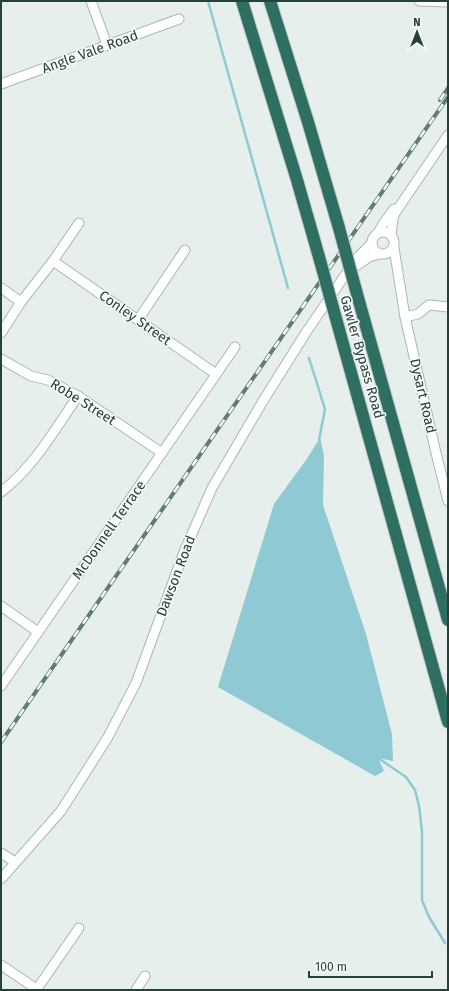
<svg xmlns="http://www.w3.org/2000/svg" width="449" height="991" font-family="'Fira Sans',sans-serif">
  <rect width="100%" height="100%" fill="#e6efeb"/>
  <!-- water -->
  <path fill="#8ec9d4" d="M 320,438 L 324,455 L 323,505 L 366,634 L 392,734 L 393,761 L 378,758 L 384,771 L 375,776 L 218,687 L 274,504 L 306,460 Z"/>
  <g fill="none" stroke-linecap="round" stroke-linejoin="round">
    <!-- stream -->
    <g stroke="#8ec9d4" stroke-width="2.5">
      <path d="M 208,1 L 288,288"/>
      <path d="M 309,358 L 325,409 L 319,440"/>
      <path d="M 377,755 L 378,758 L 406,777 L 415,790 L 419,806 L 422,831 L 422,900 L 429,917 L 445,943"/>
    </g>
    <!-- minor casing -->
    <g stroke="#a8b8b2" stroke-width="11">
      <g id="minor">
        <path d="M 91,1 L 107,45"/>
        <path d="M 419,1 L 448,2"/>
        <path d="M 1,84 L 179,19"/>
        <circle cx="383" cy="243" r="11"/>
        <path d="M 378,233 L 383,224 L 394,209"/>
        <path d="M 391,235 L 393,219 L 395,213 L 448,135"/>
        <path d="M 394,248 L 405,317 L 436,453 L 448,501"/>
        <path d="M 53,261 L 216,374"/>
        <path d="M 353,268 L 369,257 L 380,254"/>
        <path d="M 1,288 L 21,302"/>
        <path d="M 405,317 L 418,314 L 429,305 L 448,307"/>
        <path d="M 138,320 L 185,250"/>
        <path d="M 1,333 L 21,302 L 53,261 L 79,223"/>
        <path d="M 1,359 L 31,376 L 48,380 L 78,396 L 162,453"/>
        <path d="M 1,492 C 34,467 55,429 78,396"/>
        <path d="M 1,606 L 38,632"/>
        <path d="M 1,686 L 235,347"/>
        <path d="M 1,853 L 15,862"/>
        <path d="M 1,879 L 61,811 L 108,737 L 136,683 L 184,552 L 212,488 L 263,401 L 305,334 L 356,259 L 372,243"/>
        <path d="M 1,965 L 38,990"/>
        <path d="M 37,989 L 79,928"/>
        <path d="M 136,990 L 145,976"/>
      </g>
    </g>
    <!-- highway casing -->
    <g stroke="#c2cac8" stroke-width="14">
      <g id="highway">
        <path d="M 242,1 L 297,180 L 319,257"/>
        <path d="M 270,1 L 308,122 L 339,228"/>
        <path d="M 357,294 L 448,620"/>
        <path d="M 335,315 L 448,722"/>
      </g>
    </g>
    <!-- minor -->
    <use href="#minor" stroke="#fff" stroke-width="9"/>
    <!-- highway -->
    <use href="#highway" stroke="#2f6f62" stroke-width="12"/>
    <!-- rail casing -->
    <g stroke="#5f7d75" stroke-width="4">
      <g id="rail">
        <path d="M 440,100 L 448,88"/>
        <path d="M 1,742 L 448,97"/>
      </g>
    </g>
    <!-- rail -->
    <use href="#rail" stroke="#f7fbf9" stroke-width="2.5" stroke-dasharray="8" stroke-linecap="butt"/>
    <!-- highway-bridge casing -->
    <g stroke="#c2cac8" stroke-width="14" stroke-linecap="butt">
      <g id="highway-bridge">
        <path d="M 339,228 L 357,294"/>
        <path d="M 319,257 L 335,315"/>
      </g>
    </g>
    <!-- highway-bridge -->
    <use href="#highway-bridge" stroke="#2f6f62" stroke-width="12"/>
  </g>
  <g text-anchor="middle" dominant-baseline="central" stroke-width="3" stroke-linejoin="round" paint-order="stroke">
    <!-- street labels -->
    <g font-size="14" fill="#24423a" stroke="#f7fbf9">
      <text transform="translate(90 52) rotate(-20)">Angle Vale Road</text>
      <text transform="translate(135 318) rotate(35)">Conley Street</text>
      <text transform="translate(362 357) rotate(74)">Gawler Bypass Road</text>
      <text transform="translate(423 396) rotate(77)">Dysart Road</text>
      <text transform="translate(83 402) rotate(32)">Robe Street</text>
      <text transform="translate(109 530) rotate(-55)">McDonnell Terrace</text>
      <text transform="translate(176 576) rotate(-69)">Dawson Road</text>
    </g>
  </g>
  <!-- border -->
  <rect width="449" height="991" fill="none" stroke="#24423a" stroke-width="4"/>
  <!-- north arrow -->
  <g transform="translate(417 32)" stroke="#f7fbf9" stroke-width="3" paint-order="stroke">
  <path d="M0-3L7 15L0 10L-7 15Z" fill="#24423a"/>
  <text y="-6" font-size="11" font-weight="bold" text-anchor="middle" fill="#24423a">N</text>
  </g>
  <!-- scale -->
  <path d="M309 971v6h123v-6" fill="none" stroke="#24423a" stroke-width="2"/>
  <text x="315" y="971" font-size="12" fill="#24423a" stroke="#f7fbf9" stroke-width="3" paint-order="stroke">100 m</text>
</svg>
